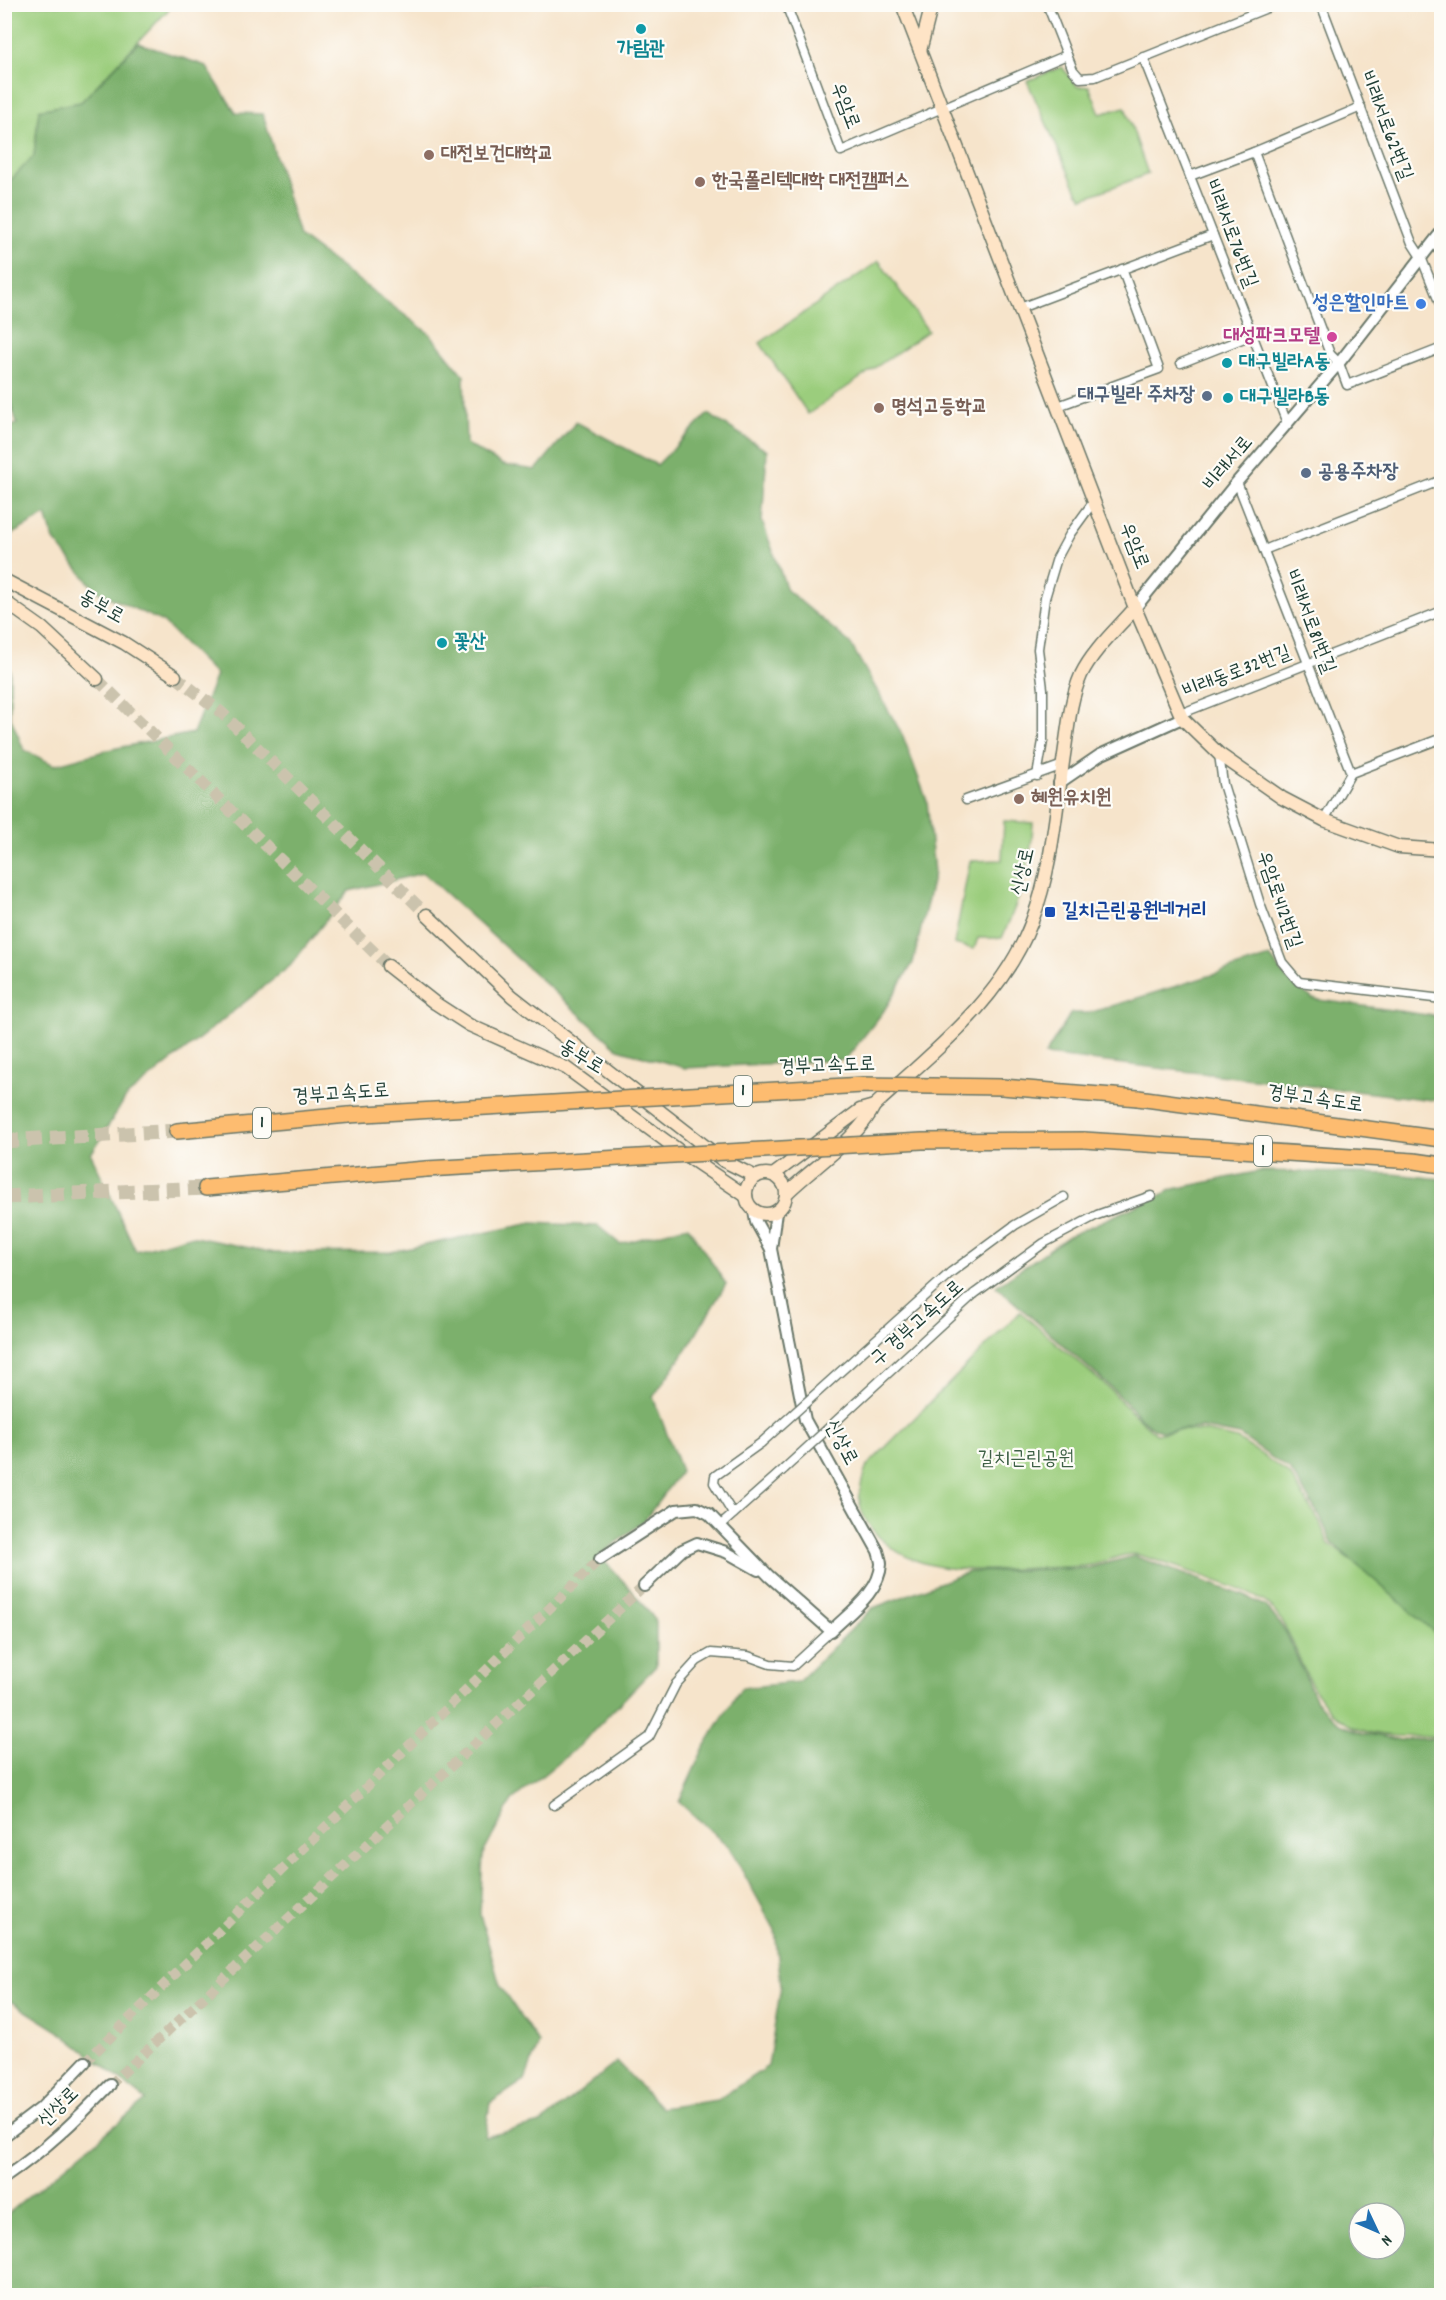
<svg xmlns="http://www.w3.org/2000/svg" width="1446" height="2300" font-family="Dekko,'Poor Story',sans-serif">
  <rect width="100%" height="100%" fill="#fdfcf7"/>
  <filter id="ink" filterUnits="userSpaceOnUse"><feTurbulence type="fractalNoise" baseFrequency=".0167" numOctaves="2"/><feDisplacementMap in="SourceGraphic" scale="12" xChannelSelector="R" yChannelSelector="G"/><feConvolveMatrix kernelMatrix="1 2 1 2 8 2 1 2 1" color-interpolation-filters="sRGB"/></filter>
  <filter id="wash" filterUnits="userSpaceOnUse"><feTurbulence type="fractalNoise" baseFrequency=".008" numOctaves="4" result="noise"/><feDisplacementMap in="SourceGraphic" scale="24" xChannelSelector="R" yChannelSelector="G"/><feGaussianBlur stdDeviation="1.35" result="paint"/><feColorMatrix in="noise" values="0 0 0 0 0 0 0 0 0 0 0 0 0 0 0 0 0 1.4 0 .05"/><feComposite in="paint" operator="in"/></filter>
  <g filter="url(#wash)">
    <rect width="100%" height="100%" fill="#f6e4cb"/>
    <!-- green -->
    <g fill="#9bcd7d" stroke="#5d8558" stroke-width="1.5">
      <path d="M 5,5 L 173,5 L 81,102 L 39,110 L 34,156 L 5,186 Z"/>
      <path d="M 1062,67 L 1078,87 L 1089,86 L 1100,114 L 1125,107 L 1148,174 L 1083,198 L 1077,191 L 1027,81 Z"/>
      <path d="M 879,261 L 928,331 L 808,414 L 760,343 Z"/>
      <path d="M 5,376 L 13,412 L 5,415 L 4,415 Z"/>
      <path d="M 1004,821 L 1033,823 C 1031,869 1020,897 1002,938 L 978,938 L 974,949 L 954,944 L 970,861 L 1002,860 Z"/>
      <path d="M 1020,1312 L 1112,1391 L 1126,1407 L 1156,1434 L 1177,1430 L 1205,1431 L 1237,1439 L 1261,1454 L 1290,1475 L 1319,1521 L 1329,1544 L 1363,1569 L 1441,1638 L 1441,1736 C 1370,1738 1333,1737 1302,1665 C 1293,1643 1286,1624 1270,1606 C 1257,1592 1162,1562 1139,1555 C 1125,1551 1105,1563 1091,1565 C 1073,1568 1054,1567 1037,1568 C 984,1570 918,1578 878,1536 C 855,1512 856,1494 867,1466 Z"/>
    </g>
    <!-- forest -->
    <g fill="#7cb06c" stroke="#4e7650" stroke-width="1.5" fill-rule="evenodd">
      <path d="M 138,43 L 206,66 L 236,113 L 263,114 L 299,236 L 430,334 L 464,376 L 466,444 L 503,465 L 536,470 L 576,422 L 657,465 L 708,414 L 767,451 L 762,521 L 787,590 L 850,643 L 903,736 L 927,801 L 934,873 L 913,963 L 883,1012 L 845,1060 L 685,1068 L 618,1049 L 423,873 L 349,891 L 290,966 L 126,1097 L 91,1154 L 136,1251 L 190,1236 L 275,1253 L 391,1252 L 532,1223 L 598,1226 L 620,1244 L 688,1226 L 726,1284 L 692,1341 L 653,1397 L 681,1471 L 644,1521 L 599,1556 L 627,1585 L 656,1621 L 656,1666 L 579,1746 L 512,1800 L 483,1854 L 480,1914 L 500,1986 L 539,2043 L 525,2080 L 490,2103 L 485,2137 L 541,2123 L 617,2062 L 661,2108 L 717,2100 L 768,2066 L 781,1986 L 775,1930 L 729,1847 L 679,1802 L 705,1745 L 741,1688 L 798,1682 L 873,1608 L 968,1572 L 1089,1568 L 1134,1556 L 1245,1596 L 1267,1607 L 1286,1632 L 1316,1701 L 1340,1724 L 1362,1733 L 1400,1740 L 1441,1738 L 1441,2295 L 5,2295 L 5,2216 L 146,2100 L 63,2034 L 12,2002 L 5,2002 L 4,662 L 10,670 L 10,716 L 24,750 L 54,765 L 112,749 L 193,733 L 216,675 L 163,622 L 96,591 L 54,540 L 46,515 L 5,538 L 5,428 L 17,424 L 4,376 L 5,186 L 34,156 L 39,110 L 81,102 ZM 1359,2213 L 1395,2213 L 1395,2249 L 1359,2249 Z"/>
      <path d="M 1270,957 L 1287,979 L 1313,999 L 1441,1017 L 1441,1101 L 1045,1055 L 1071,1013 L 1089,1013 Z"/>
      <path d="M 1260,1171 L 1393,1174 L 1441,1179 L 1441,1638 L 1332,1543 L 1320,1517 L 1291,1471 L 1239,1435 L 1203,1428 L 1161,1431 L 1154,1429 L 1139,1417 L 1115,1391 L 996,1286 L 1069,1236 L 1174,1189 Z"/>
    </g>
  </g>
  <g filter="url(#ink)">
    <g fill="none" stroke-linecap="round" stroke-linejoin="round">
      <!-- tertiary-tunnel -->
      <g stroke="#cbc3ad" stroke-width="10" stroke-dasharray="10 5" stroke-linecap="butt">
        <path d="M 85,2062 L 600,1559"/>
        <path d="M 110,2085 L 644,1586"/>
      </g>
      <!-- secondary-tunnel -->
      <g stroke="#cbc3ad" stroke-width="12" stroke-dasharray="12 6" stroke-linecap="butt">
        <path d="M 175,676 L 223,714 L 427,915"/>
        <path d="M 97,679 L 388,966"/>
      </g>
      <!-- motorway-tunnel -->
      <g stroke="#cbc3ad" stroke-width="15" stroke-dasharray="15 8" stroke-linecap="butt">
        <path d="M 4,1141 L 177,1131"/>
        <path d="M 4,1197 L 206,1188"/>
      </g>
      <!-- minor casing -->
      <g stroke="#6a7769" stroke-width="11">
        <g id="minor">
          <path d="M 786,4 L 841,151 L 1067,55"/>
          <path d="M 1047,4 L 1073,70 L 1080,78 L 1095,77 L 1277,4"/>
          <path d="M 1321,4 L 1412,243 L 1421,257 L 1442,309"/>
          <path d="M 1143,57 L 1287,423"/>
          <path d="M 1254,152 L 1330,354 L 1339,363 L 1347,385 L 1442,348"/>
          <path d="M 1190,176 L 1254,152 L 1361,107"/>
          <path d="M 1020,308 L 1213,235"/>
          <path d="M 1181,363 L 1252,335"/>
          <path d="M 1058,406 L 1159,369 L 1122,269"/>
          <path d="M 1237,482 L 1351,773"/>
          <path d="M 1264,550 L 1442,480"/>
          <path d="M 1180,714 L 1442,611"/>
          <path d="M 1219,754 L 1223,784 L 1260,904 L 1282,962 L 1299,982 L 1442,999"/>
          <path d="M 1037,776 L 1043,741 L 1043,689 L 1038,649 L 1045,598 L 1057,558 L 1070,534 L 1094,501"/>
          <path d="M 966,800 L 1063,765"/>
          <path d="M 1324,820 L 1351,773 L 1442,738"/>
          <path d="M 950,1273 L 1015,1225 L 1064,1197"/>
          <path d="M 974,1294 L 1044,1243 L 1097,1215 L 1151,1196"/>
          <path d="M 733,1514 L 714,1483 L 715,1476 L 761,1443"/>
          <path d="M 721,1525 L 784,1469"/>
          <path d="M 554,1805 L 649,1737 L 676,1684 L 697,1661 L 711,1653 L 748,1656 L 770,1664 L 793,1666 L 831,1631"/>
        </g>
      </g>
      <!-- tertiary casing -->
      <g stroke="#6a7769" stroke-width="14">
        <g id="tertiary">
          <path d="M 1135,608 L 1237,482 L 1339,363 L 1442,231"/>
          <path d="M 1059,783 L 1100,755 L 1182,718"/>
          <path d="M 754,1211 L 756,1222 L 771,1249"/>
          <path d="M 600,1559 L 676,1510 L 697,1508 L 709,1514 L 769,1576 L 831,1631 C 849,1613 880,1592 881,1564 C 881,1560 879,1555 878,1551 L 805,1420 L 771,1249 L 776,1212"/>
          <path d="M 644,1586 L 682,1550 L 697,1543 L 726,1552 L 758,1570"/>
          <path d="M 4,2136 L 41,2108 L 85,2062"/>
          <path d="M 4,2178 C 44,2151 77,2119 110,2085"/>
        </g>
      </g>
      <!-- secondary casing -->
      <g stroke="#6a7769" stroke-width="15">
        <g id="secondary">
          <path d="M 902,4 L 1135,608 L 1182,718 L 1219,754 L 1282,798 L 1324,820 L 1399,847 L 1442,850"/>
          <path d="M 920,51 L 932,4"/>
          <path d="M 4,580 L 124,643 L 175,676"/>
          <path d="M 4,601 L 42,628 L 97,679"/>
          <path d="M 427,915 L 512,996 L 724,1161 L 756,1177"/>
          <path d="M 388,966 L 435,1003 L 469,1025 L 566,1068 L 681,1152 L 746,1196"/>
          <circle cx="766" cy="1194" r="20"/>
          <path d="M 773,1175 L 860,1110 L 874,1106"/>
          <path d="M 787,1193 C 812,1168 860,1137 874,1106 C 934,1051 1003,999 1032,921 C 1052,869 1056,810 1064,755 C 1068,729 1070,700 1081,675 C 1093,650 1117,629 1135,608"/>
        </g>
      </g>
      <!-- motorway casing -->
      <g stroke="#6a7769" stroke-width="18">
        <g id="motorway">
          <path d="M 1138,1098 L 1442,1139"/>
          <path d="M 177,1131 L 348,1115"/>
          <path d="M 1084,1140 L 1414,1161 L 1442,1165"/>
          <path d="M 206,1188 L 426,1169"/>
        </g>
      </g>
      <!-- minor -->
      <use href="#minor" stroke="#fff" stroke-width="8"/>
      <!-- tertiary -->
      <use href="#tertiary" stroke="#fff" stroke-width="10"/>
      <!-- secondary -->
      <use href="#secondary" stroke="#fee4c6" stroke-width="12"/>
      <!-- motorway -->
      <use href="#motorway" stroke="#fdbc70" stroke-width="15"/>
      <!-- minor-bridge casing -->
      <g stroke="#6a7769" stroke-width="11" stroke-linecap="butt">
        <g id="minor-bridge">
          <path d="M 761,1443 L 950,1273"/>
          <path d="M 784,1469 L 974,1294"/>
        </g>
      </g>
      <!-- motorway-bridge casing -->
      <g stroke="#6a7769" stroke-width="18" stroke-linecap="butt">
        <g id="motorway-bridge">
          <path d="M 348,1115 L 863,1085 L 1002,1087 L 1138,1098"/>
          <path d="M 426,1169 L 922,1141 L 1084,1140"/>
        </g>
      </g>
      <!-- minor-bridge -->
      <use href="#minor-bridge" stroke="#fff" stroke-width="8"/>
      <!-- motorway-bridge -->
      <use href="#motorway-bridge" stroke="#fdbc70" stroke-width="15"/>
    </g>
  </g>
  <!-- markers -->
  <g fill="#0f9aa8" stroke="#fdfcf7" stroke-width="2">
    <circle cx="641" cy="29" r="6"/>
    <circle cx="1227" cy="363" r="6"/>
    <circle cx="1228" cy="398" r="6"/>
    <circle cx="442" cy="643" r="6"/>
  </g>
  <g fill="#8d6e63" stroke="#fdfcf7" stroke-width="2">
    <circle cx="429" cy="155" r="6"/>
    <circle cx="700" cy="182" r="6"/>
    <circle cx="879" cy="408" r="6"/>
    <circle cx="1019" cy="799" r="6"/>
  </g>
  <circle fill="#3f7fe0" stroke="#fdfcf7" stroke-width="2" cx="1421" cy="304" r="6"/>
  <circle fill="#d1479c" stroke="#fdfcf7" stroke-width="2" cx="1332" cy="337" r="6"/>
  <g fill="#5c6f8a" stroke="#fdfcf7" stroke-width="2">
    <circle cx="1207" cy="396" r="6"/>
    <circle cx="1306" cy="473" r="6"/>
  </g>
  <rect fill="#1a4fb4" stroke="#fdfcf7" stroke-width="2" x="1044" y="906" width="12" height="12" rx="3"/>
  <g text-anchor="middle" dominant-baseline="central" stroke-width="4.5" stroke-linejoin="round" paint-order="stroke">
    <!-- shield labels -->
    <g fill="#fdfcf7" stroke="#62766e" stroke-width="1.5">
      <rect x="734" y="1076" width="18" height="30" rx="4.5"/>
      <rect x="253" y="1108" width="18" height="30" rx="4.5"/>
      <rect x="1254" y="1136" width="18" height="30" rx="4.5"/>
    </g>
    <g font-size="18" font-weight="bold" fill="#1f3d34">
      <text x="743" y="1091">1</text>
      <text x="262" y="1123">1</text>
      <text x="1263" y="1151">1</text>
    </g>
    <!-- culture labels -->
    <g font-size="20" font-weight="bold" fill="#0d838f" stroke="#fdfcf7" text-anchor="start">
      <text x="641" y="50" text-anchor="middle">가람관</text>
      <text x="1239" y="363">대구빌라A동</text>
      <text x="1240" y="398">대구빌라B동</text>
      <text x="454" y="643">꽃산</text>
    </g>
    <!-- street labels -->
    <g font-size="20" fill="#1f3d34" stroke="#fdfcf7">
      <text transform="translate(844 106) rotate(69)">우암로</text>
      <text transform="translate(1385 126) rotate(69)">비래서로62번길</text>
      <text transform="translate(1230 234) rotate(69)">비래서로76번길</text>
      <text transform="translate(1229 464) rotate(-50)">비래서로</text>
      <text transform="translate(1133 546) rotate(69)">우암로</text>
      <text transform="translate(101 608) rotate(29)">동부로</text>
      <text transform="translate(1309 622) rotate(69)">비래서로81번길</text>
      <text transform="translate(1237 673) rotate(-21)">비래동로32번길</text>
      <text transform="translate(1024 872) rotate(-77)">신상로</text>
      <text transform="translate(1278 900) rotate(71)">우암로412번길</text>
      <text transform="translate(581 1058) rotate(31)">동부로</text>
      <text transform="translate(827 1067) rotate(-2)">경부고속도로</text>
      <text transform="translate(341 1095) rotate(-4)">경부고속도로</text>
      <text transform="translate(1315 1100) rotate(8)">경부고속도로</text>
      <text transform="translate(918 1324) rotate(-42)">구 경부고속도로</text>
      <text transform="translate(840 1443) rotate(62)">신상로</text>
      <text transform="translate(59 2108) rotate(-44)">신상로</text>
    </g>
    <!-- education labels -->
    <g font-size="20" font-weight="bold" fill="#785e54" stroke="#fdfcf7" text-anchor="start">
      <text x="441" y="155">대전보건대학교</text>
      <text x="712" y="182">한국폴리텍대학 대전캠퍼스</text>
      <text x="891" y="408">명석고등학교</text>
      <text x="1031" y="799">혜원유치원</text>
    </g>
    <!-- shop labels -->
    <g font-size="20" font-weight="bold" fill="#366cbe" stroke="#fdfcf7" text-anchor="end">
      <text x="1409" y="304">성은할인마트</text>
    </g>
    <!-- hotel labels -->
    <g font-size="20" font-weight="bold" fill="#b23c85" stroke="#fdfcf7" text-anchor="end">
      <text x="1320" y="337">대성파크모텔</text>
    </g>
    <!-- service labels -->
    <g font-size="20" font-weight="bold" fill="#4e5e75" stroke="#fdfcf7" text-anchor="end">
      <text x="1195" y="396">대구빌라 주차장</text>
      <text x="1318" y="473" text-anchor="start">공용주차장</text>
    </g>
    <!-- transit labels -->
    <g font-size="20" font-weight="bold" fill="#164399" stroke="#fdfcf7" text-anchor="start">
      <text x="1062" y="912">길치근린공원네거리</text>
    </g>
    <!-- park labels -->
    <g font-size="20" fill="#3e6146" stroke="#fdfcf7">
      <text x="1026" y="1460">길치근린공원</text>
    </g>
  </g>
  <!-- margin -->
  <rect width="1446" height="2300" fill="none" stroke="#fdfcf7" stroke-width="24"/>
  <!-- north arrow -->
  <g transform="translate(1377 2231) rotate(134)"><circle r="28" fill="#fdfcf7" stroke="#a4b0a9" stroke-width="1.5"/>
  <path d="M0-4.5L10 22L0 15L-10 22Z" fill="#1f6fb2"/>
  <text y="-9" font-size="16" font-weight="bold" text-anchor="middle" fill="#1f3d34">N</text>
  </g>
</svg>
